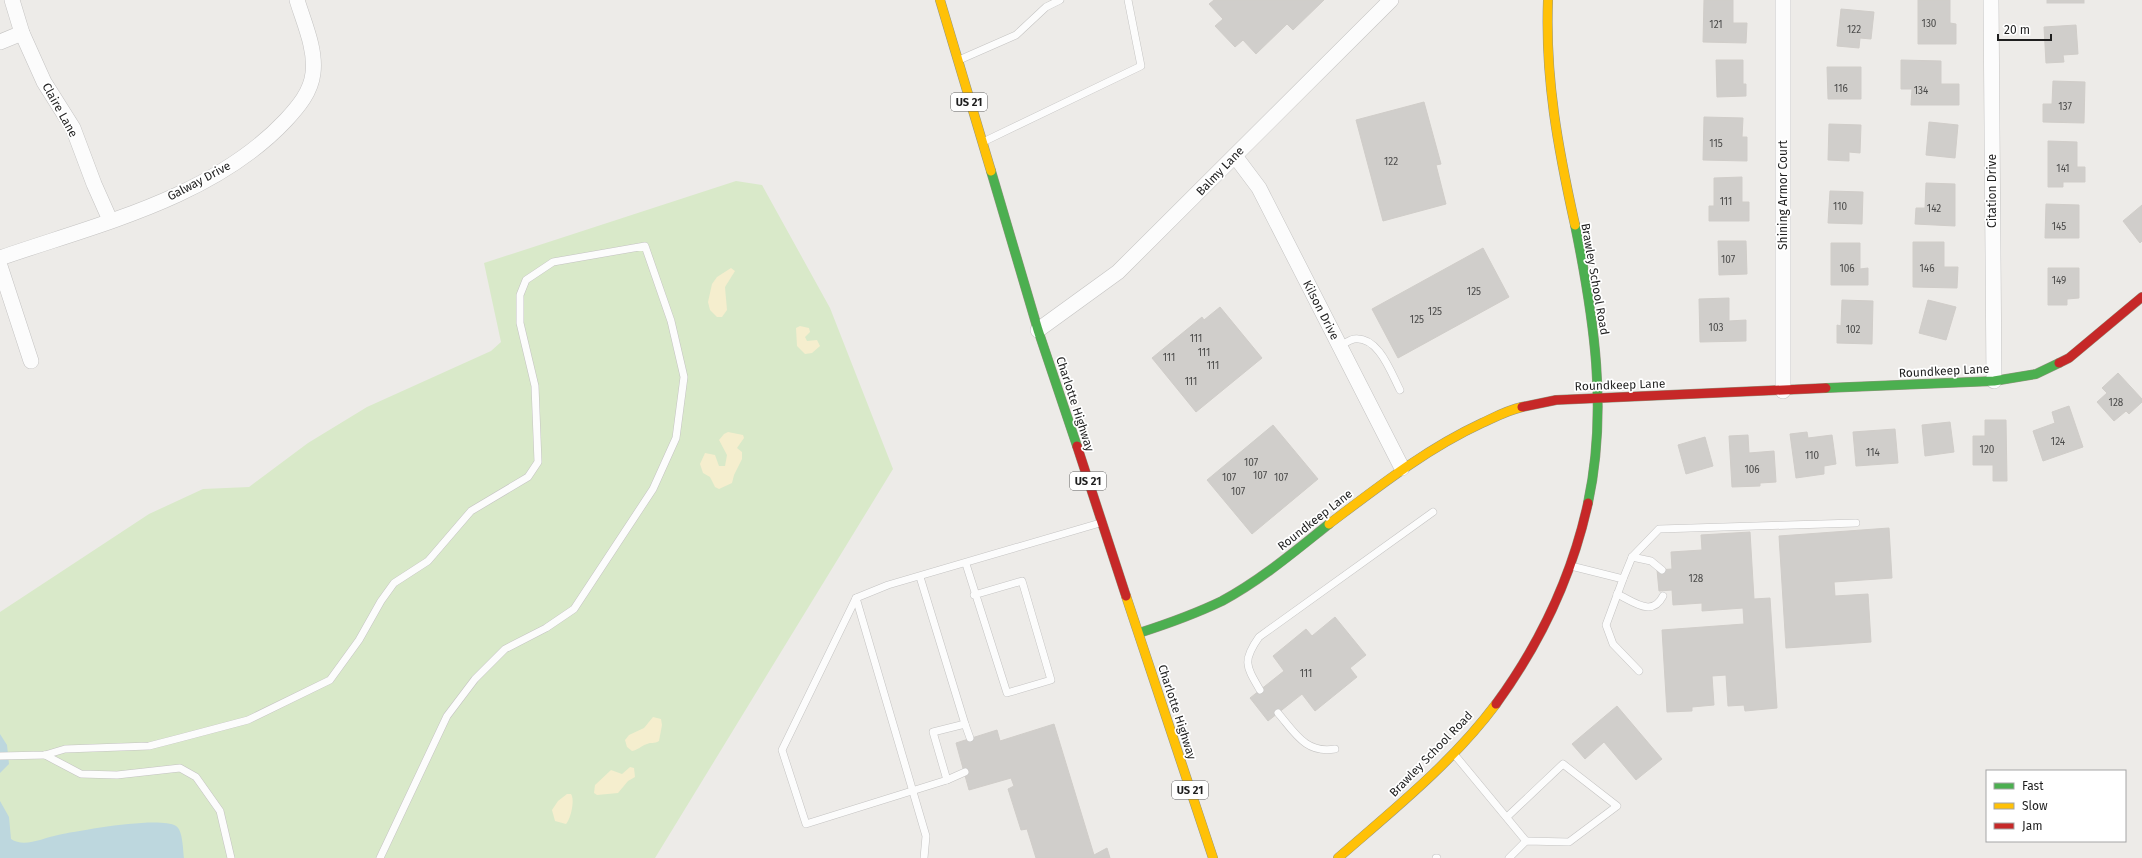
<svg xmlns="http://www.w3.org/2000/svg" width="2142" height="858" font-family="'Fira Sans',sans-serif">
  <rect width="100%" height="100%" fill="#edebe8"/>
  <!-- grass -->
  <path fill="#d9e9c9" d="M 736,181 L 762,185 L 830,308 L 893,469 L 655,858 L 0,858 L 0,612 L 149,514 L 203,489 L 249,487 L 308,443 L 367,407 L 491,351 L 501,342 L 484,263 Z"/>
  <!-- sand -->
  <g fill="#f5eece">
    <path d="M 731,268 L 735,271 L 725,287 L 727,310 L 722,317 L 717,317 L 710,310 L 708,302 L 712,284 L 717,277 Z"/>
    <path d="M 800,326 L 809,328 L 810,332 L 805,337 L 807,341 L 817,340 L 820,346 L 812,353 L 805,354 L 797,346 L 796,328 Z"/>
    <path d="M 728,432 L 743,435 L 744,438 L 737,448 L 742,452 L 742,459 L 734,475 L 732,483 L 719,489 L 715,487 L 710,477 L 703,473 L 700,464 L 705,453 L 715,455 L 719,466 L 725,466 L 727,455 L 719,440 L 724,434 Z"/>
    <path d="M 653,717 L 661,719 L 662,725 L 659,741 C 654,744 651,742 647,744 C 641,746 638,750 632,751 L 627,747 L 625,740 L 629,735 L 644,728 Z"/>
    <path d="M 630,767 L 634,768 L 635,777 L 628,781 L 618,793 L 597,795 L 594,793 L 595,785 L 611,770 L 622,774 Z"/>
    <path d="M 567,794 L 571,794 C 575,800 571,818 566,824 L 555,821 L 552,810 L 558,801 Z"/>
  </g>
  <!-- water -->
  <g fill="#bdd7de">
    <path d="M 0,734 L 7,745 L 9,764 L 0,773 Z"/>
    <path d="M 0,801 L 9,817 L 11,839 C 24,848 43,838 58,835 C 79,831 158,816 176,826 C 183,830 183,851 184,858 L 0,858 Z"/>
  </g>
  <!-- building -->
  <g fill="#d0cecb" stroke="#d0cdc9">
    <path d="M 1214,0 L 1324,0 L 1293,30 L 1287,24 L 1256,54 L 1243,40 L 1235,47 L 1215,26 L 1223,19 L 1209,4 Z"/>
    <path d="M 1704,0 L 1733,0 L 1733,23 L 1747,23 L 1746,43 L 1703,42 Z"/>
    <path d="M 1918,0 L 1950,0 L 1950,23 L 1956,24 L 1956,44 L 1918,44 Z"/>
    <rect x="2047" y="0" width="37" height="3"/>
    <path d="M 1841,9 L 1874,12 L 1871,39 L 1860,38 L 1859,48 L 1837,46 Z"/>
    <path d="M 2076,25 L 2078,54 L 2063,55 L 2064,62 L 2046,63 L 2044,27 Z"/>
    <path d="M 1716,60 L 1743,60 L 1743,84 L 1746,84 L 1746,96 L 1717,97 Z"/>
    <path d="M 1901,60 L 1941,61 L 1941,84 L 1959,84 L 1959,105 L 1911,105 L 1912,89 L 1901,89 Z"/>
    <path d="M 1827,67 L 1861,67 L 1861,99 L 1828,99 Z"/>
    <path d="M 2053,81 L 2085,82 L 2084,123 L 2043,122 L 2043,104 L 2052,104 Z"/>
    <path d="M 1424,102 L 1441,164 L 1436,165 L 1446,204 L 1383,221 L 1356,120 Z"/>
    <path d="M 1704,117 L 1743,118 L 1742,137 L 1747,137 L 1747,161 L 1703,160 Z"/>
    <path d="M 1929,122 L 1958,125 L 1955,158 L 1926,155 Z"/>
    <path d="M 1829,124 L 1861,125 L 1860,153 L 1849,152 L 1849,161 L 1828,160 Z"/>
    <path d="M 2048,141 L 2077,142 L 2077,167 L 2085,167 L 2085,182 L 2063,182 L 2063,187 L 2048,187 Z"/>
    <path d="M 1742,177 L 1742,202 L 1749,202 L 1749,221 L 1709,221 L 1709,206 L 1714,206 L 1714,178 Z"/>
    <path d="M 1926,183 L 1955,184 L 1955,226 L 1915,224 L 1916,208 L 1925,208 Z"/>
    <path d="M 1830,191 L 1863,192 L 1862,224 L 1828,223 Z"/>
    <path d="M 2046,204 L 2079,205 L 2079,238 L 2045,238 Z"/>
    <path d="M 2142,205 L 2142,241 L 2140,243 L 2123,221 Z"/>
    <path d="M 1718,241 L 1746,241 L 1747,274 L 1719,275 Z"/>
    <path d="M 1913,242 L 1944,242 L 1944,267 L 1958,267 L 1957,288 L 1913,287 Z"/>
    <path d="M 1831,243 L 1860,243 L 1860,269 L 1868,268 L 1868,285 L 1831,285 Z"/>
    <path d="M 1483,248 L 1509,297 L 1398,358 L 1372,309 Z"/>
    <path d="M 2048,268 L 2079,268 L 2079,298 L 2067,299 L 2067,305 L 2048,305 Z"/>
    <path d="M 1729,298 L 1729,321 L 1746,320 L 1746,341 L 1700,342 L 1699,299 Z"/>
    <path d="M 1842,300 L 1873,301 L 1872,344 L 1837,343 L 1837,325 L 1841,326 Z"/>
    <path d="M 1928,300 L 1956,307 L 1946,340 L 1919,333 Z"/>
    <path d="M 1220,307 L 1262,358 L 1196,412 L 1152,358 L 1202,317 L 1204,320 Z"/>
    <path d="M 2118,373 L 2142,399 L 2142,402 L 2129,414 L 2126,411 L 2114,421 L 2097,402 L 2107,393 L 2102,388 Z"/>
    <path d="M 2069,406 L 2083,447 L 2043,461 L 2033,431 L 2055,423 L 2052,412 Z"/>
    <path d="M 1985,420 L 2006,420 L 2007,481 L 1993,481 L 1993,465 L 1973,465 L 1973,436 L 1985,436 Z"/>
    <path d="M 1950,422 L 1954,452 L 1925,456 L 1922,425 Z"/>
    <path d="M 1273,425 L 1318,479 L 1252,534 L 1207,480 Z"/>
    <path d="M 1895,429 L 1898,463 L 1856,466 L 1853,432 Z"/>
    <path d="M 1807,432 L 1808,438 L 1832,435 L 1836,464 L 1824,466 L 1824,474 L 1796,478 L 1790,434 Z"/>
    <path d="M 1748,435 L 1749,453 L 1774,451 L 1776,482 L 1760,483 L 1760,486 L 1732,487 L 1729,436 Z"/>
    <path d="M 1705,437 L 1713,466 L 1686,474 L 1678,445 Z"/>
    <path d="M 1889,528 L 1892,578 L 1834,582 L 1835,596 L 1868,594 L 1871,642 L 1786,648 L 1779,536 Z"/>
    <path d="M 1750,532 L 1754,599 L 1770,598 L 1777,708 L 1745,711 L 1744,705 L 1728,706 L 1726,675 L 1712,676 L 1714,705 L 1692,707 L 1692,711 L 1667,712 L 1662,630 L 1744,624 L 1743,608 L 1702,611 L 1702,603 L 1673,605 L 1672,590 L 1659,591 L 1657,570 L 1672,569 L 1671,552 L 1702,550 L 1701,535 Z"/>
    <path d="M 1335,617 L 1366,655 L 1350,668 L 1357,677 L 1315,711 L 1302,694 L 1268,721 L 1250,698 L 1284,671 L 1273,656 L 1306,629 L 1312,636 Z"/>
    <path d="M 1617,706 L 1662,759 L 1636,780 L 1604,742 L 1585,759 L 1572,744 Z"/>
    <path d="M 1054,724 L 1094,855 L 1107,848 L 1110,858 L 1036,858 L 1027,829 L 1021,830 L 1008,789 L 1014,786 L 1011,778 L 969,790 L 956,743 L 997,730 L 1000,741 Z"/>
  </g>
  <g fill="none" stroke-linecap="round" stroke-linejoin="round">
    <!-- lane casing -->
    <g stroke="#c4c3c2" stroke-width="8">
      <g id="lane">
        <path d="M 959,60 L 1016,35 L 1046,7 L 1060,0"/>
        <path d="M 983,142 L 1141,66 L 1128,0"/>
        <path d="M 1340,346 C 1344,344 1349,340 1354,339 C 1379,336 1391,373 1400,390"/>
        <path d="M 1632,557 L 1651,561 L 1662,570"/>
        <path d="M 966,564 L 1007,693 L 1051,680 L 1022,581 L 974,595"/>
        <path d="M 1571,566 L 1623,579 L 1606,625 L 1613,644 L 1639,671"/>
        <path d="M 920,577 L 965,724 L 933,732 L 947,780"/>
        <path d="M 1623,579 L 1632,557 L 1659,529 L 1856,523"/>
        <path d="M 1617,594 C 1633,601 1652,618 1663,596"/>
        <path d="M 856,598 L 926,836 L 924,858"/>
        <path d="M 1260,690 C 1246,666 1242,661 1259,637 L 1433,512"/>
        <path d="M 1278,713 C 1295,733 1306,754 1335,749"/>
        <path d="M 965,724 L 970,738"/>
        <path d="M 1454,754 L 1526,841"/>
        <path d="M 45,755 L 81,774 L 117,775 L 180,768 L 196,777 L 220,811 L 231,858"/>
        <path d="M 0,756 L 45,755 L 65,749 L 149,746 L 180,738 L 248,720 L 330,680 L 359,640 L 381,601 L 394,583 L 428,561 L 471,511 L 528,477 L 538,462 L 535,386 L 520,323 L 520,295 L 526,280 L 553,262 L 645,246 L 671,321 L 684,377 L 676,438 L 653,489 L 574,609 L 546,628 L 505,649 L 475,679 L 447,716 L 380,858"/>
        <path d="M 965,772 L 947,780 L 806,824 L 782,750 L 856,598 L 888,585 L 1100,523"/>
        <path d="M 1507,817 L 1563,764 L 1617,806 L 1569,842 L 1526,841 L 1509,858"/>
        <path d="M 1436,858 L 1437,858"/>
      </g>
    </g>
    <!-- street casing -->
    <g stroke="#c4c3c2" stroke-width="16">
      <g id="street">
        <path d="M 12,0 L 22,33 L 44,82 L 73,128 L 94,184 L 110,220"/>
        <path d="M 1783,0 L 1783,391"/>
        <path d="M 1991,0 L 1994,381"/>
        <path d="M 0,42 L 22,33"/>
        <path d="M 1235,156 L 1259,188 L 1402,468"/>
        <path d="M 0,258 C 98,224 213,198 286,120 C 298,107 311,92 313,73 C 316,49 304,23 297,0"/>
        <path d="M 0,266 L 31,361"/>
        <path d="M 1038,330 L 1118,272 L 1391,0"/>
      </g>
    </g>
    <!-- fast casing -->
    <g stroke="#949681" stroke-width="10">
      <g id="fast">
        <path d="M 991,171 L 1038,330 L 1077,446"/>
        <path d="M 1575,225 C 1594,318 1608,410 1588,503"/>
        <path d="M 1826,388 L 1994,381 L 2036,374 L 2059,363"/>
        <path d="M 1139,633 C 1167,624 1195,614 1222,601 C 1261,580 1295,551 1329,524"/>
      </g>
    </g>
    <!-- slow casing -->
    <g stroke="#949681" stroke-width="10">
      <g id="slow">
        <path d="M 940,0 L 991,171"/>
        <path d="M 1548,0 C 1545,79 1558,148 1575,225"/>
        <path d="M 1329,524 C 1378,487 1426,449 1482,423 C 1495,417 1508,410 1522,407"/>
        <path d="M 1126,596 L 1213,858"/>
        <path d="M 1338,858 C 1393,810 1452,763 1496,704"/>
      </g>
    </g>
    <!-- jam casing -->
    <g stroke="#949681" stroke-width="10">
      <g id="jam">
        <path d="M 2059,363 L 2069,358 L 2142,297"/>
        <path d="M 1522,407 L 1556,400 L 1826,388"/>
        <path d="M 1077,446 L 1126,596"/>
        <path d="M 1496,704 C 1539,645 1572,576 1588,503"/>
      </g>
    </g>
    <!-- lane -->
    <use href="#lane" stroke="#fcfcfc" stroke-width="7"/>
    <!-- street -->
    <use href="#street" stroke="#fcfcfc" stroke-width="15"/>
    <!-- fast -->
    <use href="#fast" stroke="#4caf50" stroke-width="9"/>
    <!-- slow -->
    <use href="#slow" stroke="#ffc107" stroke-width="9"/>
    <!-- jam -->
    <use href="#jam" stroke="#c62828" stroke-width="9"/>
  </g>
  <g text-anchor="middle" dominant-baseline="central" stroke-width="3.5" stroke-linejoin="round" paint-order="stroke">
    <!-- number labels -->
    <g font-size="10" fill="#4b4b4a">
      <text x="1929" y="24">130</text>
      <text x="1716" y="25">121</text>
      <text x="1854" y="30">122</text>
      <text x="1841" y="89">116</text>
      <text x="1921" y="91">134</text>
      <text x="2065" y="107">137</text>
      <text x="1716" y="144">115</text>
      <text x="1391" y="162">122</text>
      <text x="2063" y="169">141</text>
      <text x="1726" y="202">111</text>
      <text x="1840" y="207">110</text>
      <text x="1934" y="209">142</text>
      <text x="2059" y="227">145</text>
      <text x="1728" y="260">107</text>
      <text x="1847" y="269">106</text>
      <text x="1927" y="269">146</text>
      <text x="2059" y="281">149</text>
      <text x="1474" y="292">125</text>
      <text x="1435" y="312">125</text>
      <text x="1417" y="320">125</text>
      <text x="1716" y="328">103</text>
      <text x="1853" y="330">102</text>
      <text x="1196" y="339">111</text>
      <text x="1204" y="353">111</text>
      <text x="1169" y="358">111</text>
      <text x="1213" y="366">111</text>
      <text x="1191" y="382">111</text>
      <text x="2116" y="403">128</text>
      <text x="2058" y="442">124</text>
      <text x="1987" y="450">120</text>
      <text x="1873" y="453">114</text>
      <text x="1812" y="456">110</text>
      <text x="1251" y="463">107</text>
      <text x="1752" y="470">106</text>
      <text x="1260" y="476">107</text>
      <text x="1229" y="478">107</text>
      <text x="1281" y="478">107</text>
      <text x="1238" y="492">107</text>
      <text x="1696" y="579">128</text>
      <text x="1306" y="674">111</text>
    </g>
    <!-- shield labels -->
    <g fill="#fff" stroke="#626262" stroke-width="1">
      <rect x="951" y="93" width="36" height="18" rx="3"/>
      <rect x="1070" y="472" width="36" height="18" rx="3"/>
      <rect x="1172" y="781" width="36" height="18" rx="3"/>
    </g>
    <g font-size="11" font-weight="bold" fill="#1f1f1f">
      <text x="969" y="102">US 21</text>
      <text x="1088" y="481">US 21</text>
      <text x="1190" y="790">US 21</text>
    </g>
    <!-- street labels -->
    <g font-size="12" fill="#1f1f1f" stroke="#fff">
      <text transform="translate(60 110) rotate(61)">Claire Lane</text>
      <text transform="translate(1220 171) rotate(-46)">Balmy Lane</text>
      <text transform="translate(199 181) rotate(-28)">Galway Drive</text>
      <text transform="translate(1992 191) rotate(-90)">Citation Drive</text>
      <text transform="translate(1783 195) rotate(-90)">Shining Armor Court</text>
      <text transform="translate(1595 279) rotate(80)">Brawley School Road</text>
      <text transform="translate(1321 310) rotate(63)">Kilson Drive</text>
      <text transform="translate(1944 371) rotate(-3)">Roundkeep Lane</text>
      <text transform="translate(1620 385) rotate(-2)">Roundkeep Lane</text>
      <text transform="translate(1075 404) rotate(72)">Charlotte Highway</text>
      <text transform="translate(1315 520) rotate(-38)">Roundkeep Lane</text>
      <text transform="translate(1177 712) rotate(72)">Charlotte Highway</text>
      <text transform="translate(1431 754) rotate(-46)">Brawley School Road</text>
    </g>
  </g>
  <!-- legend -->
  <rect x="1986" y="770" width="140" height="72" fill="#ffffff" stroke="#a5a5a5"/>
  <rect x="1994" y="783" width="20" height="6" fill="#4caf50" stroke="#a5a5a5"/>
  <text x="2022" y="790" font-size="12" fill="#1f1f1f">Fast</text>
  <rect x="1994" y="803" width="20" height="6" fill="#ffc107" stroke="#a5a5a5"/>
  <text x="2022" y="810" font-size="12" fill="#1f1f1f">Slow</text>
  <rect x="1994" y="823" width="20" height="6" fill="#c62828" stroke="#a5a5a5"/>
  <text x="2022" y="830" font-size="12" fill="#1f1f1f">Jam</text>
  <!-- scale -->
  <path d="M1998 34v6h53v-6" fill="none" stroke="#1f1f1f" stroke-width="2"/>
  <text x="2004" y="34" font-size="12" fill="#1f1f1f" stroke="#ffffff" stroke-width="3" paint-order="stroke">20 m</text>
</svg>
